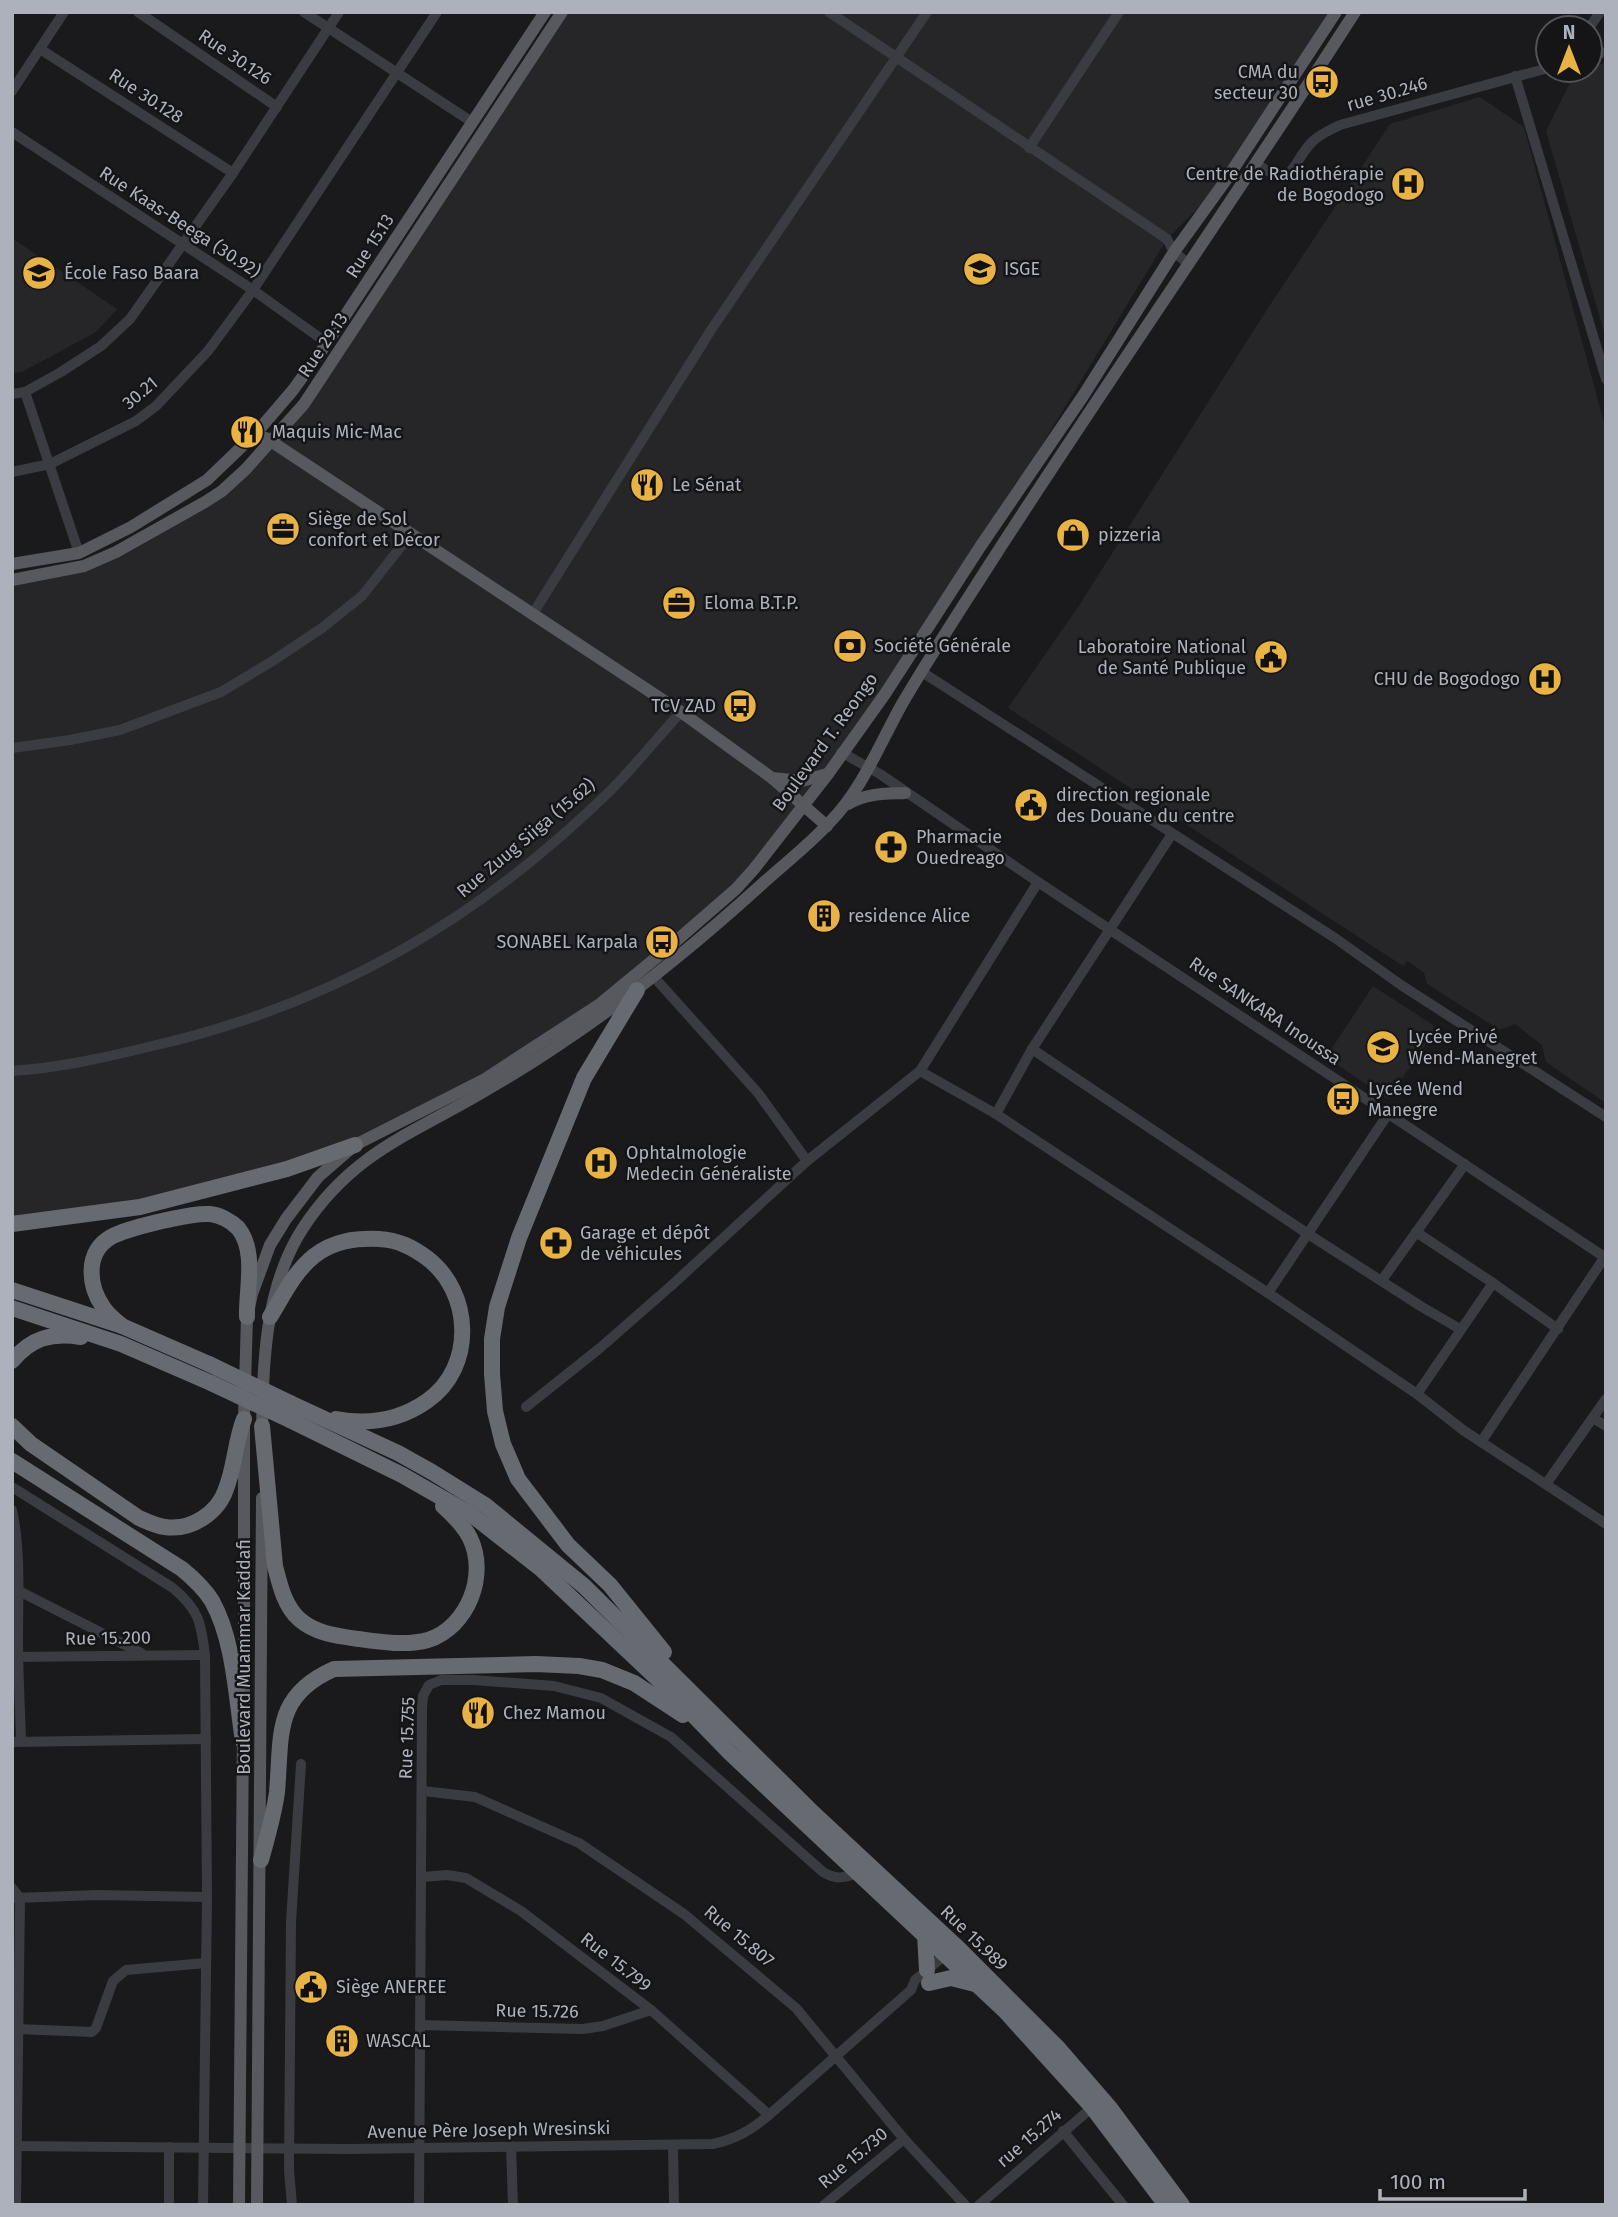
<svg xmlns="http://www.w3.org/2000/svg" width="1618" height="2217" font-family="'Fira Sans',sans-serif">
  <rect width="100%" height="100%" fill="#1a1a1c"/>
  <!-- built -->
  <g fill="#262629">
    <path d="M 562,12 L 1337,12 L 1226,180 L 1167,239 L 980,547 L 841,752 L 736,889 L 536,1047 L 355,1145 L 140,1207 L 12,1224 L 12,579 L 84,566 L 222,491 L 272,443 Z"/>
    <path d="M 1606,63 L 1606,339 L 1546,131 L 1576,71 L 1590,70 L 1590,67 Z"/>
    <path d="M 1480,97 L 1524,127 L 1606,430 L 1606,1103 L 1546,1062 L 1542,1045 L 1515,1024 L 1500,1030 L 1427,984 L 1424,973 L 1408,961 L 1403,966 L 1008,708 L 1078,607 L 1268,308 L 1390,124 Z"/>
    <path d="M 12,238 L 117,309 L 96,332 L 22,372 L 12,373 Z"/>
    <path d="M 1373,986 L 1433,1025 L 1434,1032 L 1388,1099 L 1326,1057 Z"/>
  </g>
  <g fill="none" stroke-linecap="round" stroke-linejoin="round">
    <!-- minor -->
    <g stroke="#3b3c41" stroke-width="10">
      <path d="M 138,12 L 277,107"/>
      <path d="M 304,12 L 472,122"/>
      <path d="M 829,12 L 1167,239 L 1174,252 L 1189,264"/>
      <path d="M 1589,28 L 1600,12"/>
      <path d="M 40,49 L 233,173"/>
      <path d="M 1590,56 L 1606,52"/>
      <path d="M 1515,76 L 1606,379"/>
      <path d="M 12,91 L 64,12"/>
      <path d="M 12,132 L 253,290 L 327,343"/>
      <path d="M 1029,148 L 1119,12"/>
      <path d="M 1257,164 C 1294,191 1289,167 1311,143 C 1318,135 1330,130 1340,125 L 1548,68"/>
      <path d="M 25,392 L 79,553"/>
      <path d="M 12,394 L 25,392 L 61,372 L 101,346 L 130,319 L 233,173 L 339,12"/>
      <path d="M 12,472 L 50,464 L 136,421 L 156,406 L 208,351 L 253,290 L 437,12"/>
      <path d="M 532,615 L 711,330 L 927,12"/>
      <path d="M 922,672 L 1335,938 L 1401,985 L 1606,1117"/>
      <path d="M 12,748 L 70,740 L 120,730 L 221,692 L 271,662 L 322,628 L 362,596 L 410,535"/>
      <path d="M 841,752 L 880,774 L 1038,882 L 1606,1258"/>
      <path d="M 654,977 L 758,1093 L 807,1161"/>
      <path d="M 1032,1049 L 1308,1234 L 1422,1307 L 1460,1329"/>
      <path d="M 12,1071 C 58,1068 103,1058 148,1047 C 330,1006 477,921 610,791 C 635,766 657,738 681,712"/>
      <path d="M 920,1071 L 996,1114 L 1268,1293 L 1417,1394 L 1463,1430 L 1606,1524"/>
      <path d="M 996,1114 L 1032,1049 L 1172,834"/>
      <path d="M 1416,1232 L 1493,1283 L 1558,1329"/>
      <path d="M 1382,1280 L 1465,1164"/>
      <path d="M 1268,1293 L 1388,1114"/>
      <path d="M 1417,1394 L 1493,1283"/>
      <path d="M 526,1407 L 600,1348 L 672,1285 L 807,1161 L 920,1071 L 1038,882"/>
      <path d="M 1593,1418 L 1606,1426"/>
      <path d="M 1481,1442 L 1606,1255"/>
      <path d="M 1546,1484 L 1606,1399"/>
      <path d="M 12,1487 L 173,1588 C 199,1610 201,1622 205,1655 L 207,1897 L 203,2205"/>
      <path d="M 12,1510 C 21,1552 18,1596 18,1639 C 18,1673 20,1707 21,1741"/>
      <path d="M 15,1589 L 141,1653"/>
      <path d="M 12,1657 L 205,1655"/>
      <path d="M 12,1742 L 206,1739"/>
      <path d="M 423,1791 L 475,1797 L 579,1843 L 684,1914 L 796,2008 L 904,2139 L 965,2205"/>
      <path d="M 422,1877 L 447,1875 L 466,1878 L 521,1911 L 651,2010 L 769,2115"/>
      <path d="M 12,1888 L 20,1898 L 16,2205"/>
      <path d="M 15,1898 L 97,1895 L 207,1897"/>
      <path d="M 420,2025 L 583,2029 L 603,2026 L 651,2010"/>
      <path d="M 17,2029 L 92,2032 L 96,2028 L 113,1981 L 126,1970 L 206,1963"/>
      <path d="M 1063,2131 L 1123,2205"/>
      <path d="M 12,2146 L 350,2149 L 713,2144 C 736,2139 751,2130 769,2115 L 911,1990 L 915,1980 L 949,1952"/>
      <path d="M 511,2146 L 513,2205"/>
      <path d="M 673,2146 L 674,2205"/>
      <path d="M 169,2147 L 169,2205"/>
      <path d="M 292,2205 L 289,2170 L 291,1922 L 301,1764"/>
      <path d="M 419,2205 L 422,1708 L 423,1696 L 429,1685 L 441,1680 L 473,1680 L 554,1686 L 601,1698 L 671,1737 L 823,1872 C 836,1880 844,1878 857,1873"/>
      <path d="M 824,2205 L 904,2139"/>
      <path d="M 979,2205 L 1096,2104"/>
    </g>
    <!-- major -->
    <g stroke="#57595f" stroke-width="12">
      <path d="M 266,438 L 681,712 L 772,778 L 827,826"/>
      <path d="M 12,564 L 79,553 L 131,527 L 207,480 L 257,432 L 293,390 L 327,343 L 545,12"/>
      <path d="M 12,580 L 84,566 L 116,552 L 205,502 L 222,491 L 246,469 L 304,404 L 562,12"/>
      <path d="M 772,778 L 802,781 L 827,774"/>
      <path d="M 848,804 C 867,793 884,794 905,793"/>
      <path d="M 262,1434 C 263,1365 264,1288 303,1228 C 346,1162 396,1140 462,1104 C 494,1086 526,1067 557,1046 C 630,998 697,943 761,885 C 784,864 809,845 830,822 C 863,788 879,745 902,704 C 930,656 961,609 991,562 C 1110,377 1236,197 1355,12"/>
      <path d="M 244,1704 L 244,1419 L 247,1317 L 252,1294 L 270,1245 L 286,1219 L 318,1177 L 355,1145 L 485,1079 L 600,1004 L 668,948 L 736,889 L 754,869 L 828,774 L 885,694 L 980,547 L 1083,396 L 1174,252 L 1226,180 L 1336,12"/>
      <path d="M 239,2205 L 243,1733"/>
      <path d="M 257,2205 L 262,1498"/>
    </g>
    <!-- highway -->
    <g stroke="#676a71" stroke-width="16">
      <path d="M 637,990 L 584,1078 L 519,1238 L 497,1307 L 492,1339 L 492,1374 L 495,1411 L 503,1444 L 518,1479 L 568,1545 L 610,1585 L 664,1652"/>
      <path d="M 12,1224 L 140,1207 L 287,1169 L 355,1145"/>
      <path d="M 12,1290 L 122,1326 L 209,1364"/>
      <path d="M 12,1308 L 121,1344 L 211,1383"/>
      <path d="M 270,1317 C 283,1296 294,1272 314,1256 C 333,1241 355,1238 379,1239 C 398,1240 412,1247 427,1258 C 472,1292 476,1367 427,1401 C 400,1420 368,1425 336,1419"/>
      <path d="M 122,1326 C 115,1320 108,1315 103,1307 C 88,1285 85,1252 111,1237 C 126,1229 146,1225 162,1221 C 177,1218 194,1213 210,1214 C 220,1215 231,1221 238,1228 C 257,1251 246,1290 247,1317"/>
      <path d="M 12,1361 C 31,1338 52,1332 81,1337"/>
      <path d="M 290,1403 L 398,1453 L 432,1472 L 485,1505 L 584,1586 L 809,1809 L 956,1946 L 1058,2048 L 1110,2108 L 1182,2205"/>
      <path d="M 290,1420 L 402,1475 L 472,1515 L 541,1569 L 666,1687 L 730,1753 L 1005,2011 L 1092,2107 L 1166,2205"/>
      <path d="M 12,1426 L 31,1444 L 139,1518 C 148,1522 156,1526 165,1527 C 191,1531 218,1513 226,1489 C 235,1466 235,1442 244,1419"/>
      <path d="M 262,1426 L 275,1566 C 280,1585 284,1605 299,1619 C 316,1634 338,1636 359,1639 C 380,1642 407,1646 428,1640 C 468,1627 488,1575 470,1538 C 464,1526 453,1515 443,1506"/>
      <path d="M 12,1461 L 182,1569 C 193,1578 204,1588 212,1601 C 234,1640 236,1697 243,1741"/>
      <path d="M 261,1860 C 267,1838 274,1815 277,1792 C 282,1735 273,1696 334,1669 L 536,1664 L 579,1666 L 602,1670 L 634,1683 L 683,1715"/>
      <path d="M 925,1934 L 927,1970"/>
      <path d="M 929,1983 L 951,1978 L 975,1984"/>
    </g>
    <!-- highway-bridge -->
    <g stroke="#676a71" stroke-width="16">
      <path d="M 209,1364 L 290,1403"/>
      <path d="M 211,1383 L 290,1420"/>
    </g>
  </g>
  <!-- icons -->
  <defs>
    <g id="bus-disc" transform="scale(1.75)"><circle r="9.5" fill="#e9b245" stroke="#151517"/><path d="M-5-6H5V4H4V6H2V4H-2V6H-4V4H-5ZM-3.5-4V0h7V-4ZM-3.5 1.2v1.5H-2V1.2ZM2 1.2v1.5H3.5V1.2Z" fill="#111"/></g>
    <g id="hospital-disc" transform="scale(1.75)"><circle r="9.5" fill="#e9b245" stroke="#151517"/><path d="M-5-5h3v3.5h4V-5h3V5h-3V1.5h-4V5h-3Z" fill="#111"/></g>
    <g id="school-disc" transform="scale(1.75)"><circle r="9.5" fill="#e9b245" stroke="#151517"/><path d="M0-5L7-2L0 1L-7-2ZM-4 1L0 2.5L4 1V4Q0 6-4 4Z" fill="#111"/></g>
    <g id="restaurant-disc" transform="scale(1.75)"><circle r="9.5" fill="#e9b245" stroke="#151517"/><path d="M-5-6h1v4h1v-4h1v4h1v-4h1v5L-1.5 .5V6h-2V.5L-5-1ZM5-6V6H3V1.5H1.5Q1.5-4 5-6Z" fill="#111"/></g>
    <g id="office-disc" transform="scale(1.75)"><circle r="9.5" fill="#e9b245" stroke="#151517"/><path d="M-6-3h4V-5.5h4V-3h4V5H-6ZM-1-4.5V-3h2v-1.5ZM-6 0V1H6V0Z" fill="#111"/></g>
    <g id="shop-disc" transform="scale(1.75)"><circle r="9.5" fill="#e9b245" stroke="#151517"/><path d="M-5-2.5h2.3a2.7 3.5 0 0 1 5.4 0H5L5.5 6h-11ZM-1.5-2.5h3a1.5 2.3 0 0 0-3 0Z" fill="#111"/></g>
    <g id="bank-disc" transform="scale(1.75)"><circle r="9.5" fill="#e9b245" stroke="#151517"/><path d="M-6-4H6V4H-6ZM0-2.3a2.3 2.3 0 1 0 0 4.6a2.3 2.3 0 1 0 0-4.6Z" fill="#111"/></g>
    <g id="civic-disc" transform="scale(1.75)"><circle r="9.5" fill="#e9b245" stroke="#151517"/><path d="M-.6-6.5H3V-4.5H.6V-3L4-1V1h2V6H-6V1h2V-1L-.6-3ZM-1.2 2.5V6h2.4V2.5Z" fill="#111"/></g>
    <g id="pharmacy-disc" transform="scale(1.75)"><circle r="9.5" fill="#e9b245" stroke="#151517"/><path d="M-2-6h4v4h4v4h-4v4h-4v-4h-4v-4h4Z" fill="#111"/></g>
    <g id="building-disc" transform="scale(1.75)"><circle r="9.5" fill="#e9b245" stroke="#151517"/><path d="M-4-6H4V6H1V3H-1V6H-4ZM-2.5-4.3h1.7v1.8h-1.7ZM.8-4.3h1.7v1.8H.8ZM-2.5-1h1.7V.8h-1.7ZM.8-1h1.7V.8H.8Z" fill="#111"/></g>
  </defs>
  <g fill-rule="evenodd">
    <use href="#bus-disc" x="1322" y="82"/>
    <use href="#hospital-disc" x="1408" y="184"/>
    <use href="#school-disc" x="980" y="269"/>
    <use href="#school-disc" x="39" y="273"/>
    <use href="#restaurant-disc" x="247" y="432"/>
    <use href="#restaurant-disc" x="647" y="485"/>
    <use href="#office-disc" x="283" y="529"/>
    <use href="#shop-disc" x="1073" y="535"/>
    <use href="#office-disc" x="679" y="603"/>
    <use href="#bank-disc" x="850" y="646"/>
    <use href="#civic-disc" x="1271" y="657"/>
    <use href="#hospital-disc" x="1545" y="679"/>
    <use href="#bus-disc" x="740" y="706"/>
    <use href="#civic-disc" x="1031" y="805"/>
    <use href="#pharmacy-disc" x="891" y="847"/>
    <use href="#building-disc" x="824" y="916"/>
    <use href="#bus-disc" x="662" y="942"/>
    <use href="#school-disc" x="1383" y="1047"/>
    <use href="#bus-disc" x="1343" y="1099"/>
    <use href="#hospital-disc" x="601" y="1163"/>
    <use href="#pharmacy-disc" x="556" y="1243"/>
    <use href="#restaurant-disc" x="478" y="1713"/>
    <use href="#civic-disc" x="311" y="1987"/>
    <use href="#building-disc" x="342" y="2041"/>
  </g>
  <g text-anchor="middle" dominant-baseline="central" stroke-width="5" stroke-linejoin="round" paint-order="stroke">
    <!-- street labels -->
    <g font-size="18" fill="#adb1bb" stroke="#151517">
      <text transform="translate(235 57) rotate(34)">Rue 30.126</text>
      <text transform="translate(1387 94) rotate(-16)">rue 30.246</text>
      <text transform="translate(146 96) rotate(33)">Rue 30.128</text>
      <text transform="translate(180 222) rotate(33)">Rue Kaas-Beega (30.92)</text>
      <text transform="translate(370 246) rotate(-57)">Rue 15.13</text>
      <text transform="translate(323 345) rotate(-56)">Rue 29.13</text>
      <text transform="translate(140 393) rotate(-40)">30.21</text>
      <text transform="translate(825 742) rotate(-54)">Boulevard T. Reongo</text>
      <text transform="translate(526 838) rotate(-40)">Rue Zuug Siiga (15.62)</text>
      <text transform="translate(1265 1011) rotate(34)">Rue SANKARA Inoussa</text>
      <text transform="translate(108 1638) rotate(-1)">Rue 15.200</text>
      <text transform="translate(244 1657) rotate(-90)">Boulevard Muammar Kaddafi</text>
      <text transform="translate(407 1738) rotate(-88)">Rue 15.755</text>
      <text transform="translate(739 1936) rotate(40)">Rue 15.807</text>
      <text transform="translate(974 1938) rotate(44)">Rue 15.989</text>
      <text transform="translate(616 1962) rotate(38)">Rue 15.799</text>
      <text transform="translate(537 2011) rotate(1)">Rue 15.726</text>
      <text transform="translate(489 2130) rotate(-1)">Avenue Père Joseph Wresinski</text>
      <text transform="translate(1029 2138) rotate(-41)">rue 15.274</text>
      <text transform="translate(853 2158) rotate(-40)">Rue 15.730</text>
    </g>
    <!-- poi labels -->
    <g font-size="18" fill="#adb1bb" stroke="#151517" text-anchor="start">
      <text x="1298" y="72" text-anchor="end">CMA du<tspan x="1298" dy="21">secteur 30</tspan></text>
      <text x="1384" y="174" text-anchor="end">Centre de Radiothérapie<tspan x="1384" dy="21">de Bogodogo</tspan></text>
      <text x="1004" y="269">ISGE</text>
      <text x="64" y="273">École Faso Baara</text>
      <text x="272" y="432">Maquis Mic-Mac</text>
      <text x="672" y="485">Le Sénat</text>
      <text x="308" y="519">Siège de Sol<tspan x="308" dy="21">confort et Décor</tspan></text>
      <text x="1098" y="535">pizzeria</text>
      <text x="704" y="603">Eloma B.T.P.</text>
      <text x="874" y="646">Société Générale</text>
      <text x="1246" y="647" text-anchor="end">Laboratoire National<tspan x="1246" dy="21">de Santé Publique</tspan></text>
      <text x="1520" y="679" text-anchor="end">CHU de Bogodogo</text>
      <text x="716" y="706" text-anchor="end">TCV ZAD</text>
      <text x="1056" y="795">direction regionale<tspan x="1056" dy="21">des Douane du centre</tspan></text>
      <text x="916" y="837">Pharmacie<tspan x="916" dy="21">Ouedreago</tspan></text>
      <text x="848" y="916">residence Alice</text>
      <text x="638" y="942" text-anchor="end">SONABEL Karpala</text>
      <text x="1408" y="1037">Lycée Privé<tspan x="1408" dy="21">Wend-Manegret</tspan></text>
      <text x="1368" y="1089">Lycée Wend<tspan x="1368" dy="21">Manegre</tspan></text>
      <text x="626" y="1153">Ophtalmologie<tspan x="626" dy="21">Medecin Généraliste</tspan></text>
      <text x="580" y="1233">Garage et dépôt<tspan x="580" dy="21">de véhicules</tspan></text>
      <text x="503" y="1713">Chez Mamou</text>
      <text x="336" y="1987">Siège ANEREE</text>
      <text x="366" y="2041">WASCAL</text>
    </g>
  </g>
  <!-- border -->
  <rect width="1618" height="2217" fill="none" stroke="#adb1bb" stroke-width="28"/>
  <!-- north arrow -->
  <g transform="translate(1569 49)"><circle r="33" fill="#151517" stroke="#525359" stroke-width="2"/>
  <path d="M0-5L12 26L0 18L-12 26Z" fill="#e9b245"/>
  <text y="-10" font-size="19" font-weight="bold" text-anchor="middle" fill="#adb1bb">N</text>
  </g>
  <!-- scale -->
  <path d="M1380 2189v10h145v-10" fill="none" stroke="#adb1bb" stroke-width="3.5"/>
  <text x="1390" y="2189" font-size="21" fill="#adb1bb" stroke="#151517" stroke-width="5" paint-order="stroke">100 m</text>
</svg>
